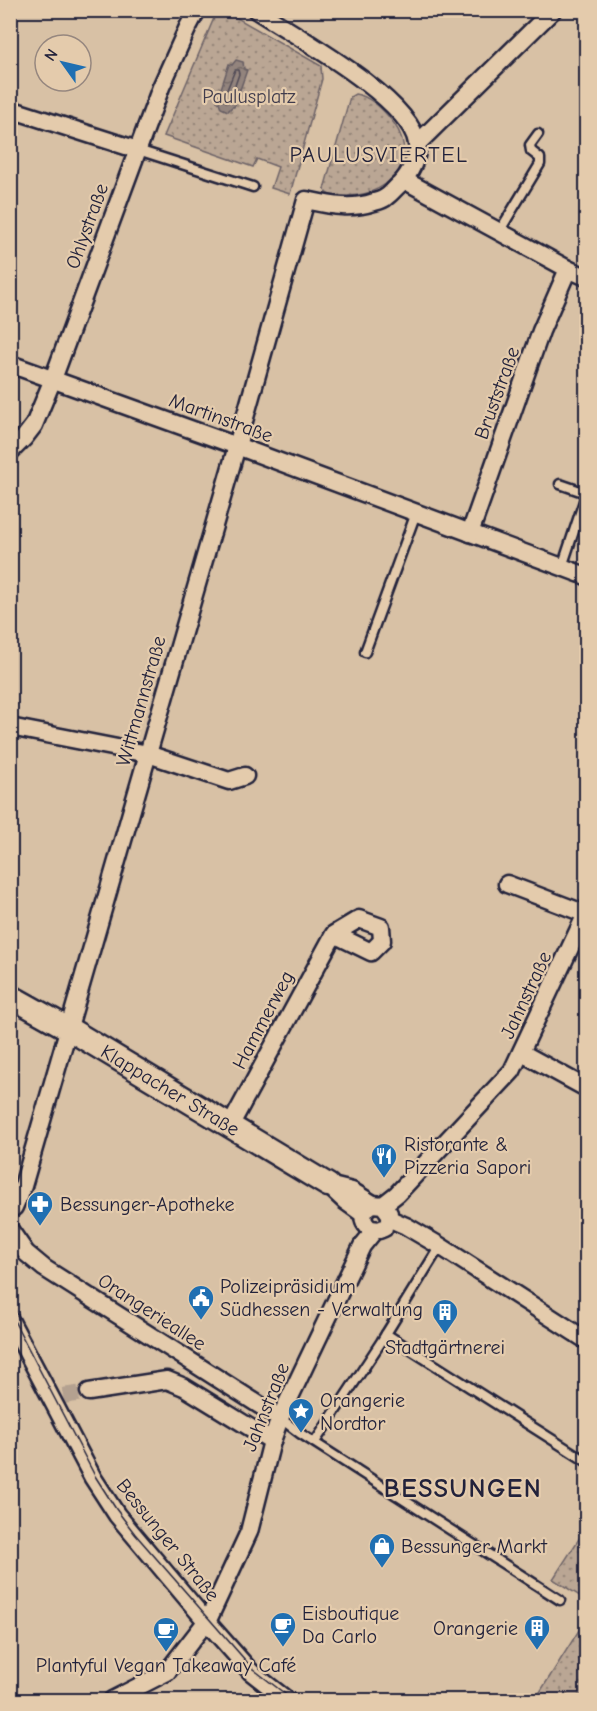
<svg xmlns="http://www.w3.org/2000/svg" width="597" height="1711" font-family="'Comic Neue',sans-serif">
  <defs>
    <pattern id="park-dots" width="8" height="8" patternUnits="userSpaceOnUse" patternTransform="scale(1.5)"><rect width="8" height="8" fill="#baa694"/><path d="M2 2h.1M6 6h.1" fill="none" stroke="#97877a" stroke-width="1.8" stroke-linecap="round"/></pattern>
    <pattern id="water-ripples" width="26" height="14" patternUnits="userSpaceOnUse" patternTransform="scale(1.5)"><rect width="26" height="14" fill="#93847d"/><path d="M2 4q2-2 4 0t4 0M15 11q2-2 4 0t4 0" fill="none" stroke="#786c68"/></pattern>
  </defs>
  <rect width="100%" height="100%" fill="#d8c1a5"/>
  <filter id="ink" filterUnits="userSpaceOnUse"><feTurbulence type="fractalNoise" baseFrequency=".0167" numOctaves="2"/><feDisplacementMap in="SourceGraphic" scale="12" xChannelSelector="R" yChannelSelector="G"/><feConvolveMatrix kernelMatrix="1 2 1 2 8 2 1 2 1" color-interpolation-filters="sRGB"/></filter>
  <g filter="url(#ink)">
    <!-- park -->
    <g fill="url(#park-dots)" stroke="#6e6468" stroke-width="1.5">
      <path d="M 217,11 L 225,11 L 321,66 L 322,79 L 290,194 L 271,188 L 278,167 L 257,159 L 253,167 L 164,136 Z"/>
      <path d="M 355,94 C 369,96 380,107 389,117 C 423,156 394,194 348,196 C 343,196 335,198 330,195 C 326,194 326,192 324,189 L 350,97 Z"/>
      <path d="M 586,1528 L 586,1600 L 553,1579 Z"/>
      <path d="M 586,1619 L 586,1700 L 535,1700 Z"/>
    </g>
    <!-- water -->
    <path fill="url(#water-ripples)" stroke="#665d63" stroke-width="1.5" d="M 236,60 L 243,62 L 244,69 L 247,70 L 234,107 L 232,107 L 228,111 L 221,108 L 219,102 L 217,101 L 229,64 L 232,65 Z"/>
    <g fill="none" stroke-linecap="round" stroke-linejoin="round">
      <!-- shore -->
      <path stroke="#4f4955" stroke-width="1.5" d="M 235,70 L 238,70 L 239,74 L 230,100 L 227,102 L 224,97 Z"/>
      <!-- street-tunnel -->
      <path stroke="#b4a190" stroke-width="16" stroke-dasharray="16 8" stroke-linecap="butt" d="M 63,1396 L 89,1392"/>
      <!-- lane casing -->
      <g stroke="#22223b" stroke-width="13">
        <g id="lane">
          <path d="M 138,150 L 253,187"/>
          <path d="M 499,232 L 540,164 L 540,158 L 531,151 L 530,145 L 538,134"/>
          <path d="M 560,484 L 586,493"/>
          <path d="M 562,567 L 586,495"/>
          <path d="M 365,652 L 416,513"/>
          <path d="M 386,1334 L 586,1461"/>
          <path d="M 280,1418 L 301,1434 L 560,1600"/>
          <path d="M 315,1442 L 381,1342 L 440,1246"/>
        </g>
      </g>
      <!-- street casing -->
      <g stroke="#22223b" stroke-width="21">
        <g id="street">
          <path d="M 10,109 L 138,150"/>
          <path d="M 417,144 L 553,10"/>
          <path d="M 404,180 L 568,269 L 586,277"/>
          <path d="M 10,364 L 237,446 L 586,576"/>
          <path d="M 10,452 L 24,438 L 34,425 L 53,379 L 161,87 L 188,27 L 197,10"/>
          <path d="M 470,533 L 541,331 L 568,269"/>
          <path d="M 10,727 L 148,754 L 229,781 L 245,776"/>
          <path d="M 507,884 L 586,914"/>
          <path d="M 522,1053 L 586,1088"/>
          <path d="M 230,1126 L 334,934 L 359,919 L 381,927 L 382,941 L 371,952 L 334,934"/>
          <path d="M 328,1185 L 352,1191 L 373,1204 L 383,1205 L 389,1213"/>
          <path d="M 329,1186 L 345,1201 L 363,1214"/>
          <path d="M 373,1204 C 361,1210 360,1222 371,1229 L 379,1230 L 384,1228"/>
          <path d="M 383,1205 L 397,1194 L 512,1071 L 586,914"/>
          <path d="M 10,1210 L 14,1207 L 23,1186 L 237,446 L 306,200 C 330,205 350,210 374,202 C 378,201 383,200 386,197 C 391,194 395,188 400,184 C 409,175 419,157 417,143 C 410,98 294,35 256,10"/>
          <path d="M 390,1219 L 406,1226 L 440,1246 L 586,1340"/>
          <path d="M 10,1230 L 26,1253 L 44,1268 L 280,1418"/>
          <path d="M 10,1320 L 93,1478 L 117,1515 L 206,1621 L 251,1672 L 287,1700"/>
          <path d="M 89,1392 L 167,1380 L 184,1387 L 272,1441"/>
          <path d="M 112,1700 L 167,1672 L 209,1618 L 249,1532 L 272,1441 L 280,1418 L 362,1246 L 375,1230"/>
        </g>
      </g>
      <!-- secondary casing -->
      <g stroke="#22223b" stroke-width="27">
        <g id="secondary">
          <path id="s1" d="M 10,996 L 69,1029 L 328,1185"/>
        </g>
      </g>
      <!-- lane -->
      <use href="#lane" stroke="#e4cbac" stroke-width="8"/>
      <!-- street -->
      <use href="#street" stroke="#e4cbac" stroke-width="16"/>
      <!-- secondary -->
      <use href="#secondary" stroke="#e4cbac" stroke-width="22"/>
      <!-- tram -->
      <path stroke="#22223b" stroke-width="1.5" d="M 10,1313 L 95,1476 L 116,1509 L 135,1534 L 253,1669 L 293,1700"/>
    </g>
  </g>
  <!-- icons -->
  <defs>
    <g id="restaurant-pin" transform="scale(1.35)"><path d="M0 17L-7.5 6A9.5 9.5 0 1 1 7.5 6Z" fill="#1f6fb2" stroke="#e4cbac"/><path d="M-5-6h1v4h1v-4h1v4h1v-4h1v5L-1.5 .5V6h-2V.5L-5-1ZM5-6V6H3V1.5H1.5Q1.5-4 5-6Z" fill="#fff"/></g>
    <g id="pharmacy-pin" transform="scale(1.35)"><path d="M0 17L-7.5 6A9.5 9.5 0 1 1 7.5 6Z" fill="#1f6fb2" stroke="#e4cbac"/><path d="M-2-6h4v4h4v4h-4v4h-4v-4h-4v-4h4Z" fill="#fff"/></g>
    <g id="civic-pin" transform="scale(1.35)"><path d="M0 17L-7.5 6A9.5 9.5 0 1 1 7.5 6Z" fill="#1f6fb2" stroke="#e4cbac"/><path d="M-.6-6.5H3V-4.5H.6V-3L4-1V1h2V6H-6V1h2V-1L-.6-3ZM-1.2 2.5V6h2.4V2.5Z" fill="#fff"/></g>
    <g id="building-pin" transform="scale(1.35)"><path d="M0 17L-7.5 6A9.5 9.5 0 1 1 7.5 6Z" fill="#1f6fb2" stroke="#e4cbac"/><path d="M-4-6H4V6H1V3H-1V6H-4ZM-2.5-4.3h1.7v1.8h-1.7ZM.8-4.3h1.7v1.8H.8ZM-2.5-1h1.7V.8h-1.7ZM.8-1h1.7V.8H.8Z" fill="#fff"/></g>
    <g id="sight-pin" transform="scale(1.35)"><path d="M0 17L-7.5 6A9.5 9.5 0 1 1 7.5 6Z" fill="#1f6fb2" stroke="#e4cbac"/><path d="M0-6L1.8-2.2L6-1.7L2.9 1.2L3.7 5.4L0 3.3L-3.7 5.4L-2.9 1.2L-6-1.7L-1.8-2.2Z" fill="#fff"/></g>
    <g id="shop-pin" transform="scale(1.35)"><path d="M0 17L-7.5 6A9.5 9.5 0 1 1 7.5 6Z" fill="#1f6fb2" stroke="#e4cbac"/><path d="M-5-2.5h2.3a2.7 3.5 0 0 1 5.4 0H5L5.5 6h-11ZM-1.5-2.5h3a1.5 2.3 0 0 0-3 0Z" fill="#fff"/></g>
    <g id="cafe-pin" transform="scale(1.35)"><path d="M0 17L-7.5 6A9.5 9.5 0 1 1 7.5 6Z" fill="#1f6fb2" stroke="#e4cbac"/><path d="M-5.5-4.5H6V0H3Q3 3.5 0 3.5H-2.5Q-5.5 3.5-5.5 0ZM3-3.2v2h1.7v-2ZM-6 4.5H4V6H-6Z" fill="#fff"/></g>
  </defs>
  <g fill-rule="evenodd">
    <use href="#restaurant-pin" x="384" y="1156"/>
    <use href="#pharmacy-pin" x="40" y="1204"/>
    <use href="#civic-pin" x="201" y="1298"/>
    <use href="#building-pin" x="445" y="1312"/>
    <use href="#sight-pin" x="301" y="1411"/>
    <use href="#shop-pin" x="382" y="1546"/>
    <use href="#cafe-pin" x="283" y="1625"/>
    <use href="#building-pin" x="537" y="1628"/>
    <use href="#cafe-pin" x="166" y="1630"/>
  </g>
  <g text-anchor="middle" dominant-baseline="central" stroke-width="4.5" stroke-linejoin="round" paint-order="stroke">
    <!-- park labels -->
    <g font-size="20" fill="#403c4d" stroke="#e4cbac">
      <text x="249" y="96">Paulusplatz</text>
    </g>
    <!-- street labels -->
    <g font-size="20" fill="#22223b" stroke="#e4cbac">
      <text transform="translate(87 226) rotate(-70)">Ohlystraße</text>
      <text transform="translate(497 393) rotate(-70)">Bruststraße</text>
      <text transform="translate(221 418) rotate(20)">Martinstraße</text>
      <text transform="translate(141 701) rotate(-74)">Wittmannstraße</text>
      <text transform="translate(526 995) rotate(-65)">Jahnstraße</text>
      <text transform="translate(263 1020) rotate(-62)">Hammerweg</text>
      <text stroke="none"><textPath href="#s1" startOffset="186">Klappacher Straße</textPath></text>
      <text transform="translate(152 1312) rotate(33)">Orangerieallee</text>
      <text transform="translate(266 1407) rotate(-68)">Jahnstraße</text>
      <text transform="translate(168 1540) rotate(51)">Bessunger Straße</text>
    </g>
    <!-- poi labels -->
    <g font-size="20" fill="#22223b" stroke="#e4cbac" text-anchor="start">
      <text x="404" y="1144">Ristorante &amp;<tspan x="404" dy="23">Pizzeria Sapori</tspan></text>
      <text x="60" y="1204">Bessunger-Apotheke</text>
      <text x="220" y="1286">Polizeipräsidium<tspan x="220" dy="23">Südhessen - Verwaltung</tspan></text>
      <text x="445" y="1347" text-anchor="middle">Stadtgärtnerei</text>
      <text x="320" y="1400">Orangerie<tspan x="320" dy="23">Nordtor</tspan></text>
      <text x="401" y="1546">Bessunger Markt</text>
      <text x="302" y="1613">Eisboutique<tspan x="302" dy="23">Da Carlo</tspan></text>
      <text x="518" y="1628" text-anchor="end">Orangerie</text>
      <text x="166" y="1665" text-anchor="middle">Plantyful Vegan Takeaway Café</text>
    </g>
    <!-- quarter labels -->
    <g font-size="22" letter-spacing="1.5" fill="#22223b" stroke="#e4cbac">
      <text x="379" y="155">PAULUSVIERTEL</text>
    </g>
    <!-- district labels -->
    <g font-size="26" font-weight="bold" letter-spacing="1.5" fill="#22223b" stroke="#e4cbac">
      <text x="463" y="1489">BESSUNGEN</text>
    </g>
  </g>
  <!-- margin -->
  <rect width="597" height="1711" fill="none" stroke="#e4cbac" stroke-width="36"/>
  <rect x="18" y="18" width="561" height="1675" fill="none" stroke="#22223b" stroke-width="2" filter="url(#ink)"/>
  <!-- north arrow -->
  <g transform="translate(63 63) rotate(304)"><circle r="28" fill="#e4cbac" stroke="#96877f" stroke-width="1.5"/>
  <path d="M0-4.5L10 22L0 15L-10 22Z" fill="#1f6fb2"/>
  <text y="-9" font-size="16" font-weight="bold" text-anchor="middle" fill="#22223b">N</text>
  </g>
</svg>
